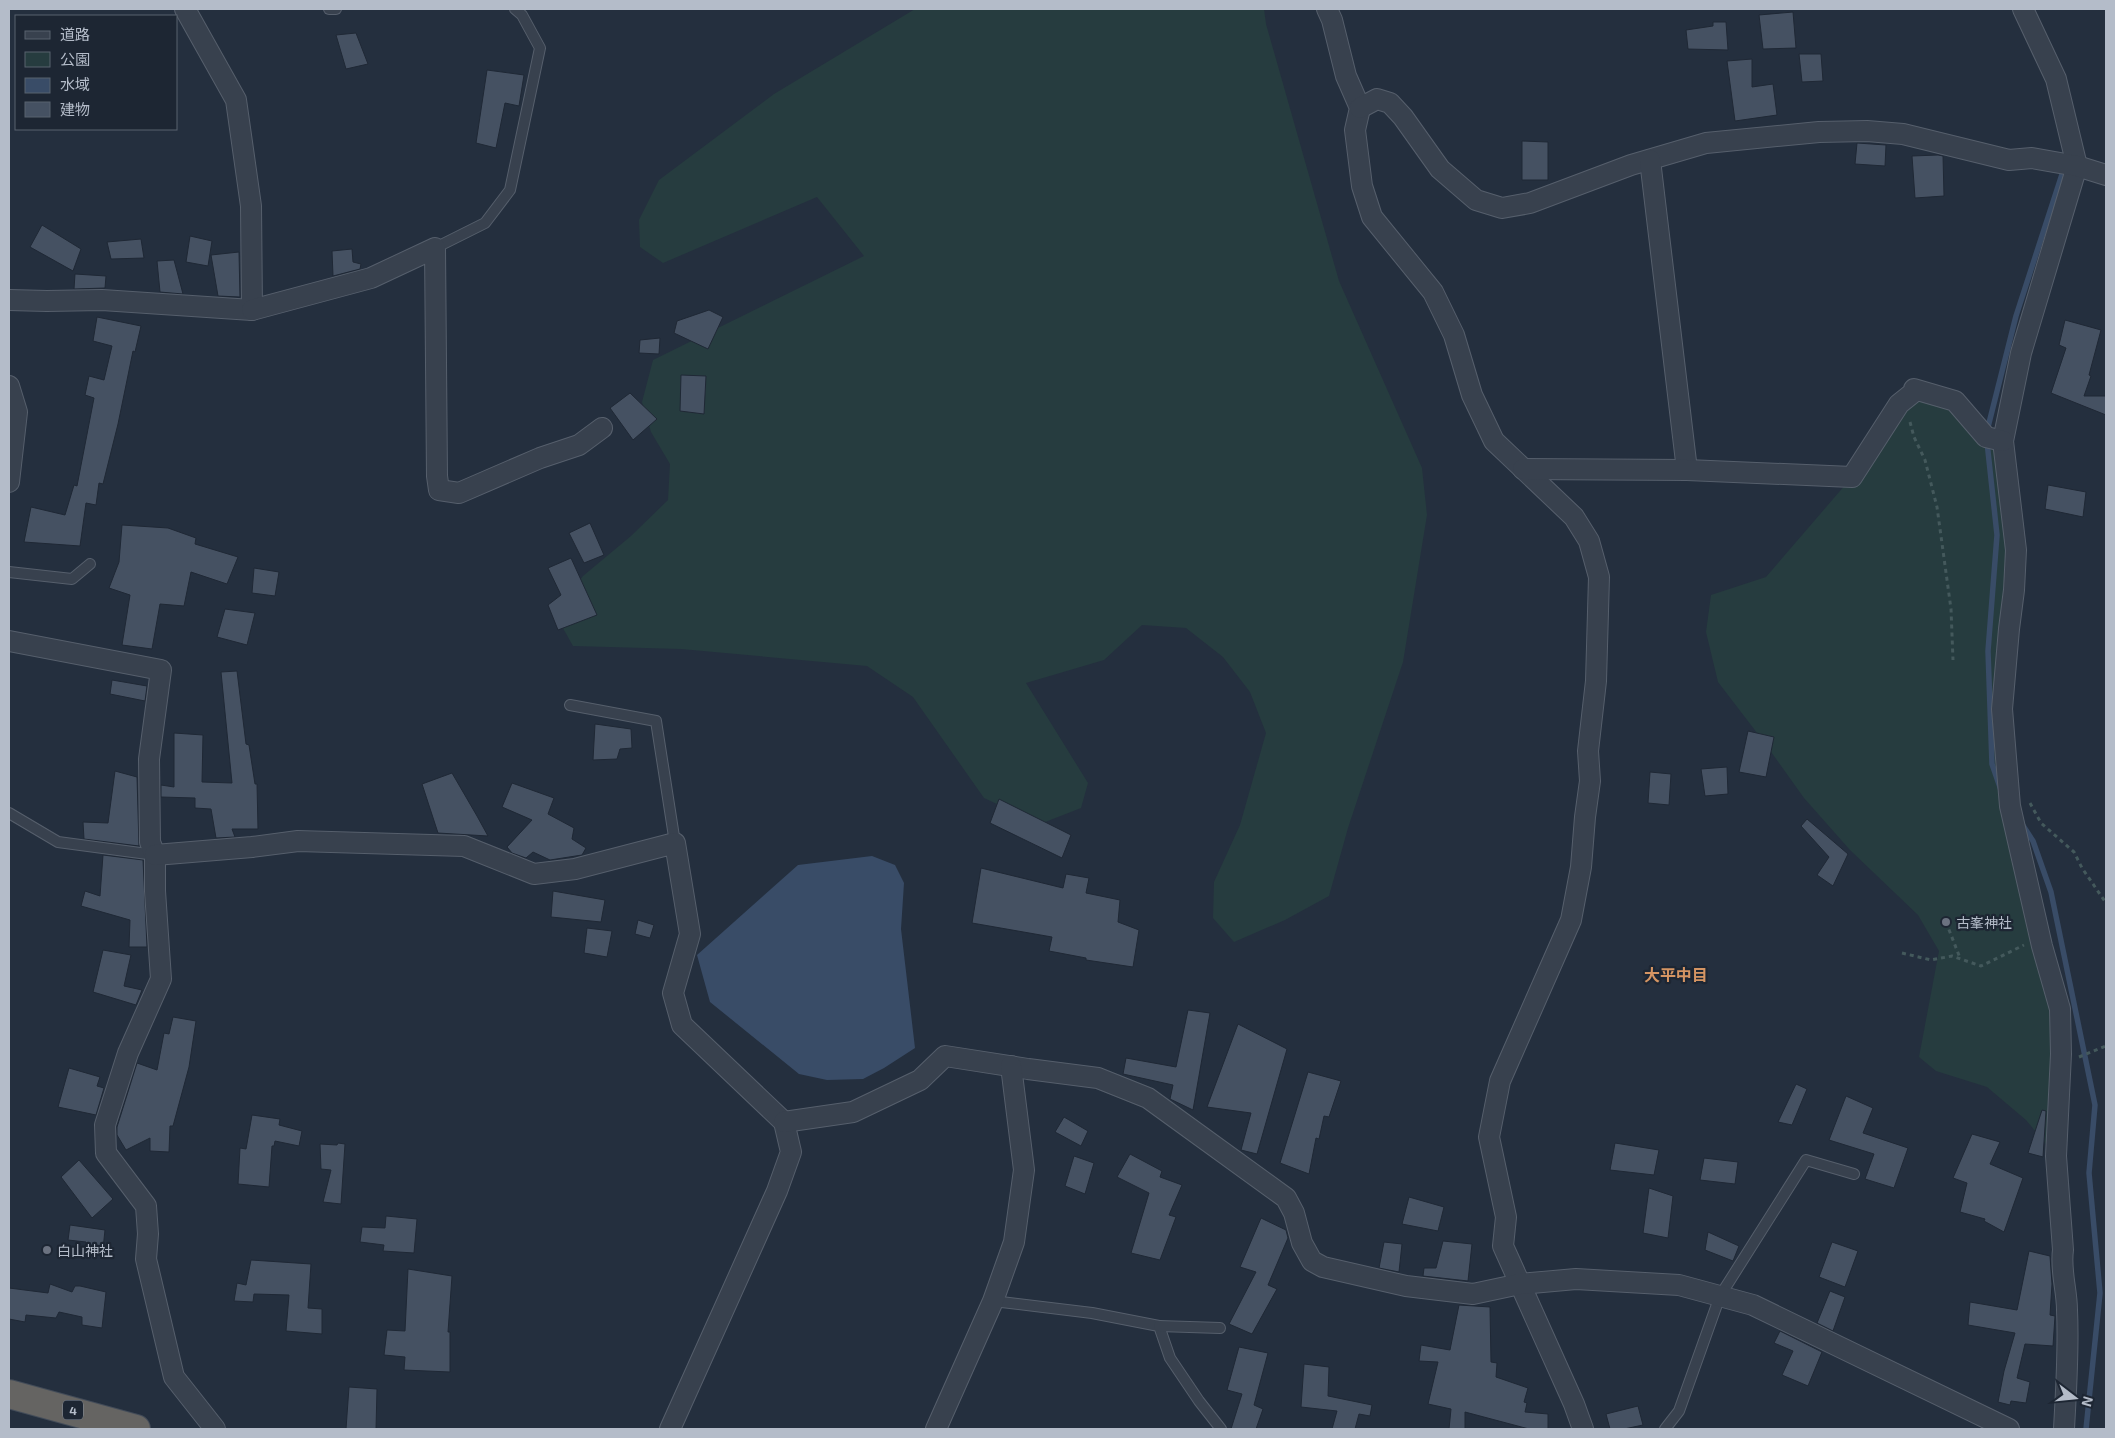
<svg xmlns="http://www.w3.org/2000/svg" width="2115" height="1438" font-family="'Exo 2','Noto Sans JP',sans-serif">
  <rect width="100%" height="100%" fill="#242f3e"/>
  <!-- green -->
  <g fill="#263c3f">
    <path d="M 915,9 L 1264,9 L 1266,24 L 1339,281 L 1422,468 L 1427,515 L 1403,662 L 1348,828 L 1329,896 L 1285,920 L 1234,942 L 1213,918 L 1214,882 L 1240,825 L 1266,733 L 1250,692 L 1223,657 L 1186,628 L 1142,625 L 1104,660 L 1026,683 L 1088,783 L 1081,808 L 1040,824 L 984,798 L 913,697 L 867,666 L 681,649 L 573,646 L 555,614 L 583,576 L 631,536 L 668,500 L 670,464 L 651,432 L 642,402 L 653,360 L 864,256 L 817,197 L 663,263 L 640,247 L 639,220 L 659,180 L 774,94 Z"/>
    <path d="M 1914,392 L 1955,401 L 2003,441 L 2009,629 L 2010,806 L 2060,1009 L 2056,1156 L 2026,1120 L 1987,1087 L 1936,1071 L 1919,1057 L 1939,951 L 1918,915 L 1850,850 L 1804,798 L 1764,742 L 1718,682 L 1706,632 L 1711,595 L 1766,577 L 1852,477 Z"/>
  </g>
  <!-- water -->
  <path fill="#394c67" d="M 872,856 L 895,865 L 904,883 L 901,929 L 915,1048 L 884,1068 L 863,1079 L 827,1080 L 799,1074 L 710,1002 L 697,955 L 798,865 Z"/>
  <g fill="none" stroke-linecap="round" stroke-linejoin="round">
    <!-- stream -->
    <g stroke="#394c67" stroke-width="5.5">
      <path d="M 1987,431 L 2016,316 L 2064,168"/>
      <path d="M 1987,442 L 1997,535 L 1988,651 L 1992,764 L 2001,790"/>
      <path d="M 2022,824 L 2033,841 L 2051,892 L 2095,1105 L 2089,1173 L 2100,1293 L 2086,1429"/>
    </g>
  </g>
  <!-- building -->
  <g fill="#455162" stroke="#1f2835">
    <path d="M 1793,12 L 1796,48 L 1763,49 L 1759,15 Z"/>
    <path d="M 1713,22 L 1726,22 L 1728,50 L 1688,49 L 1686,30 L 1713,26 Z"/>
    <path d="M 356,33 L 368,64 L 346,69 L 336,35 Z"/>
    <path d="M 1799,54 L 1821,54 L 1823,81 L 1802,82 Z"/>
    <path d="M 1752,59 L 1752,87 L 1773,84 L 1777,115 L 1735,121 L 1727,61 Z"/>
    <path d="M 487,70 L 524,75 L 519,106 L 505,103 L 496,148 L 476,143 Z"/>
    <path d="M 1522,141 L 1548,142 L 1548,180 L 1522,180 Z"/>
    <path d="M 1857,143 L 1886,145 L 1885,166 L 1855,164 Z"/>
    <path d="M 1938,155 L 1943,156 L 1944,196 L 1915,198 L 1912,156 Z"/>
    <path d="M 42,225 L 81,249 L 73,271 L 30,247 Z"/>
    <path d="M 190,236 L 212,241 L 208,266 L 186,262 Z"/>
    <path d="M 141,239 L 144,258 L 111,259 L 107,242 Z"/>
    <path d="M 352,249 L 353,262 L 361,264 L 360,269 L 333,276 L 332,251 Z"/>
    <path d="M 239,252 L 240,297 L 218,296 L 211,255 Z"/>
    <path d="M 174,260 L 183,294 L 160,292 L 157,261 Z"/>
    <path d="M 75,274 L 106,276 L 105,288 L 74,289 Z"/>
    <path d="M 709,310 L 723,317 L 708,349 L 674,333 L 677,321 Z"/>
    <path d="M 97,317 L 141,326 L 135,352 L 133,351 L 118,424 L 103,484 L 99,483 L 96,505 L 86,503 L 80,546 L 24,542 L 31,507 L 65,515 L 74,485 L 77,486 L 94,398 L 85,395 L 89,376 L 104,380 L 112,346 L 93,341 Z"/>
    <path d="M 2065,320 L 2101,330 L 2089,375 L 2091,376 L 2084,396 L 2106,396 L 2106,415 L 2051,393 L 2066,348 L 2059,345 Z"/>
    <path d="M 660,338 L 659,354 L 639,353 L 640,340 Z"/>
    <path d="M 681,375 L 706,376 L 704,414 L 680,411 Z"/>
    <path d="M 630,393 L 657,419 L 633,440 L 610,408 Z"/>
    <path d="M 2048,485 L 2086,492 L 2083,517 L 2045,509 Z"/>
    <path d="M 590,523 L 604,555 L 584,563 L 569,533 Z"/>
    <path d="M 122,525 L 168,528 L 196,538 L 195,544 L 238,557 L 227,584 L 191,572 L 184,606 L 160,604 L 152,649 L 122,645 L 130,595 L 109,588 L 119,562 Z"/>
    <path d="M 571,558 L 597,615 L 558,630 L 548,605 L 561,595 L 548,568 Z"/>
    <path d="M 254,568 L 279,572 L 275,596 L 252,593 Z"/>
    <path d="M 225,609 L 255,613 L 247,645 L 217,637 Z"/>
    <path d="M 237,671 L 246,744 L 249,745 L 255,784 L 257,784 L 258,829 L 232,829 L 235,837 L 216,838 L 211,809 L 195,808 L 195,798 L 161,797 L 161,785 L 174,787 L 174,733 L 203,735 L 202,782 L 232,783 L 221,672 Z"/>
    <path d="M 112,680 L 147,686 L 145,701 L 110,694 Z"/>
    <path d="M 595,724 L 631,729 L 632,748 L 620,749 L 617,759 L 593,760 Z"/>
    <path d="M 1748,731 L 1774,737 L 1766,777 L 1739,772 Z"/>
    <path d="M 1727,767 L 1728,794 L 1705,796 L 1701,769 Z"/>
    <path d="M 115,771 L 137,777 L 139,846 L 84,839 L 83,822 L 108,823 Z"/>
    <path d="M 1650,772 L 1671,774 L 1669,805 L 1648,803 Z"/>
    <path d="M 452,773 L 477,816 L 488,836 L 438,833 L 422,784 Z"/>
    <path d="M 512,783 L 554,798 L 548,814 L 574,828 L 572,839 L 586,848 L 582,855 L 550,860 L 533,852 L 526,858 L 512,853 L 507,847 L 532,820 L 502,807 Z"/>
    <path d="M 999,799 L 1071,835 L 1062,858 L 990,823 Z"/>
    <path d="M 1807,819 L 1848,854 L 1833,886 L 1817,875 L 1829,857 L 1801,826 Z"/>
    <path d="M 103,855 L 143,860 L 147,947 L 129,947 L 130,920 L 81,906 L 85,891 L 100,896 Z"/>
    <path d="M 981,868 L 1063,888 L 1066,874 L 1089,878 L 1086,893 L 1120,900 L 1118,922 L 1139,930 L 1133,967 L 1086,960 L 1086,958 L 1049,951 L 1052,937 L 972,923 Z"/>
    <path d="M 553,891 L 605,900 L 601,922 L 551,917 Z"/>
    <path d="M 638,920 L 654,925 L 650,938 L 635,934 Z"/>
    <path d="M 587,928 L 612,931 L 607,957 L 584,953 Z"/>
    <path d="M 103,950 L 131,955 L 124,986 L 142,990 L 136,1005 L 93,992 Z"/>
    <path d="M 1188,1010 L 1210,1013 L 1193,1110 L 1170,1099 L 1173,1085 L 1123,1074 L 1126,1058 L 1176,1067 Z"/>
    <path d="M 173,1017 L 196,1021 L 189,1067 L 173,1126 L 170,1126 L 169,1152 L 150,1151 L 150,1138 L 126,1150 L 117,1135 L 117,1127 L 137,1063 L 157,1070 L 164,1033 L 169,1034 Z"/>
    <path d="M 1238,1024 L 1287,1049 L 1257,1154 L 1241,1150 L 1251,1113 L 1207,1107 Z"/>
    <path d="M 69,1068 L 100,1077 L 97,1086 L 104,1088 L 96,1115 L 58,1107 Z"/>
    <path d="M 1308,1072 L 1341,1081 L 1329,1117 L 1324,1116 L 1319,1139 L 1316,1138 L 1309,1174 L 1280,1163 Z"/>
    <path d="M 1796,1084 L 1807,1089 L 1792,1125 L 1778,1122 Z"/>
    <path d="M 1846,1096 L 1873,1108 L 1863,1133 L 1908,1148 L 1894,1188 L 1865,1179 L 1874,1154 L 1829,1140 Z"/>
    <path d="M 2042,1110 L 2046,1111 L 2043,1157 L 2028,1153 Z"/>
    <path d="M 252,1115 L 280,1119 L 279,1125 L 302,1131 L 299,1146 L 275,1141 L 274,1146 L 272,1146 L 269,1187 L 238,1184 L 240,1148 L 246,1149 Z"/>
    <path d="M 1064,1117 L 1088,1131 L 1081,1146 L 1055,1132 Z"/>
    <path d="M 1972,1134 L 2000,1142 L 1990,1164 L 2023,1178 L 2004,1232 L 1984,1221 L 1985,1219 L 1960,1212 L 1967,1183 L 1953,1178 Z"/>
    <path d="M 338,1143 L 345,1144 L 341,1204 L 323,1202 L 331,1170 L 321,1169 L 320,1144 L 337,1145 Z"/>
    <path d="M 1615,1143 L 1659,1150 L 1654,1175 L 1610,1170 Z"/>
    <path d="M 1130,1154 L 1162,1171 L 1160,1177 L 1182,1185 L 1169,1215 L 1176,1217 L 1160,1260 L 1131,1253 L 1149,1193 L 1117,1177 Z"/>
    <path d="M 1074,1156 L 1094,1163 L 1085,1194 L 1065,1186 Z"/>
    <path d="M 1704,1158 L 1738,1162 L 1735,1184 L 1700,1180 Z"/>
    <path d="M 79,1160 L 113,1199 L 92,1218 L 61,1177 Z"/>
    <path d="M 1649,1188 L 1673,1196 L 1668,1238 L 1643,1233 Z"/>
    <path d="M 1409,1197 L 1444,1207 L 1438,1231 L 1402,1224 Z"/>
    <path d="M 386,1216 L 417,1219 L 414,1253 L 383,1251 L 384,1245 L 360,1242 L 362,1227 L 385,1228 Z"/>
    <path d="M 1261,1218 L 1286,1230 L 1288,1238 L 1268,1285 L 1277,1289 L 1252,1334 L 1229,1324 L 1256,1272 L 1240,1267 Z"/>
    <path d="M 70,1225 L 105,1230 L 103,1249 L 85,1247 L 86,1242 L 68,1240 Z"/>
    <path d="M 1708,1232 L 1739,1246 L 1733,1261 L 1705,1250 Z"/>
    <path d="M 1443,1241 L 1472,1244 L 1468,1281 L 1423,1276 L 1424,1268 L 1436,1268 Z"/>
    <path d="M 1384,1242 L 1402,1244 L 1399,1272 L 1379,1268 Z"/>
    <path d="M 1832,1242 L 1858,1251 L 1845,1287 L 1819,1277 Z"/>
    <path d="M 2029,1251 L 2050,1256 L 2052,1284 L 2050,1315 L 2055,1316 L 2053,1346 L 2025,1344 L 2017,1378 L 2030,1382 L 2026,1403 L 2011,1401 L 2010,1405 L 1998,1402 L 2004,1371 L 2015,1333 L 1968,1325 L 1970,1302 L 2017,1310 Z"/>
    <path d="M 251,1260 L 311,1264 L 308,1308 L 322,1309 L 322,1334 L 286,1331 L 289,1295 L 254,1294 L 253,1302 L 234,1301 L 237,1283 L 246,1285 Z"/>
    <path d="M 408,1269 L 452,1276 L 448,1332 L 450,1332 L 450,1372 L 404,1370 L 405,1357 L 384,1355 L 387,1330 L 405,1331 Z"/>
    <path d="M 50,1284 L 72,1292 L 75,1286 L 80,1286 L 106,1292 L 102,1328 L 82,1325 L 82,1317 L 59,1312 L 56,1318 L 26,1315 L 25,1322 L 9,1319 L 9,1288 L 48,1293 Z"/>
    <path d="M 1830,1291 L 1845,1297 L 1833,1331 L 1817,1323 Z"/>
    <path d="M 1459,1305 L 1490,1307 L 1491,1362 L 1497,1363 L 1496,1377 L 1528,1388 L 1524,1402 L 1527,1403 L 1525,1412 L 1548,1414 L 1548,1429 L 1529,1429 L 1465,1412 L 1465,1429 L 1449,1429 L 1451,1409 L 1428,1404 L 1438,1362 L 1419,1361 L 1421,1345 L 1450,1350 Z"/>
    <path d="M 1780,1331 L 1822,1352 L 1808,1386 L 1782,1375 L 1793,1351 L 1774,1343 Z"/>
    <path d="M 1239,1347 L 1268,1353 L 1254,1405 L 1263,1409 L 1256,1429 L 1231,1429 L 1242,1394 L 1227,1390 Z"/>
    <path d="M 1304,1364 L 1329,1367 L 1328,1396 L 1372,1405 L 1370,1416 L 1359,1414 L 1355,1429 L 1332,1429 L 1337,1411 L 1301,1407 Z"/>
    <path d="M 349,1387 L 377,1389 L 376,1429 L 346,1429 Z"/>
    <path d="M 1638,1406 L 1643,1425 L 1624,1429 L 1610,1429 L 1606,1414 Z"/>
  </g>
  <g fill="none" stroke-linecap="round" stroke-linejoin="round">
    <!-- service casing -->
    <g stroke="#565f6c" stroke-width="12">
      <g id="service">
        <path d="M 329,9 L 336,9"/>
        <path d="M 435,248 L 485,223 L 510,190 L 540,48 L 522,15 L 515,9"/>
        <path d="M 9,572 L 72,579 L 90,564"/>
        <path d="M 570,705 L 656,721 L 675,843"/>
        <path d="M 9,813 L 58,842 L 155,855"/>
        <path d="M 993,1301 L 1092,1313 L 1159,1326 L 1170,1358 L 1199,1401 L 1221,1429"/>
        <path d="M 1159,1326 L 1220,1328"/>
        <path d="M 1665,1429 L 1679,1411 L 1720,1296 L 1806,1160 L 1854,1174"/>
      </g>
    </g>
    <!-- minor casing -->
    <g stroke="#565f6c" stroke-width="22">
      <g id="minor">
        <path d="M 1327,9 L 1332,20 L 1346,76 L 1360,108 L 1355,130 L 1362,186 L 1372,217 L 1433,292 L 1454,335 L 1472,395 L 1494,441 L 1574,517 L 1589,541 L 1599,577 L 1596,681 L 1588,751 L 1590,781 L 1585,817 L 1581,867 L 1571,920 L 1500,1081 L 1489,1137 L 1506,1217 L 1503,1246 L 1574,1404 L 1583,1429"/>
        <path d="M 2023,9 L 2056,79 L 2077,166 L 2021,353 L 2003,441 L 2016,550 L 2014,590 L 2009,629 L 2002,709 L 2010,806 L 2042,946 L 2060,1009 L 2061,1054 L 2056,1156 L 2063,1250 C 2060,1270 2067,1290 2067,1310 C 2069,1350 2066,1390 2064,1429"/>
        <path d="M 1360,108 L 1377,99 L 1390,103 L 1403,117 L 1440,169 L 1476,200 L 1502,208 L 1530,203 L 1631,165 L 1706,143 L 1819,132 L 1867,131 L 1903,134 L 2009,160 L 2032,158 L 2077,166 L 2106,175"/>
        <path d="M 1650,160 L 1687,470"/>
        <path d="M 9,300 L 47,301 L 102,300 L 252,310 L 251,206 L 236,100 L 185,9"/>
        <path d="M 252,310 L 371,278 L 435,248 L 437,476 L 439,490 L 459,493 L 540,458 L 579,445 L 602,428"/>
        <path d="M 9,386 L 17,412 L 9,482"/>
        <path d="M 1523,469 L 1687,470 L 1852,477 L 1899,404 L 1914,392 L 1914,389 L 1955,401 L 1986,437 L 2003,441"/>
        <path d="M 9,641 L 161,670 L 149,759 L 150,842 L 155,855 L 155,891 L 161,979 L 128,1053 L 105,1125 L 106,1153 L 146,1206 L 148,1234 L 146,1259 L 174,1377 L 215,1429"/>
        <path d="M 155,855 L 252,847 L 298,841 L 464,846 L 534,874 L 575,869 L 675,843 L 690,934 L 673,993 L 682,1025 L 784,1122 L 791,1152 L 777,1191 L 670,1429"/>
        <path d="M 784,1122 L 853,1112 L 920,1080 L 945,1056 L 1028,1069 L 1098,1078 L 1148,1098 L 1286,1198 L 1294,1213 L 1302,1243 L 1312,1261 L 1323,1267 L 1406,1286 L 1473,1294 L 1520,1284 L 1576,1279 L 1679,1285 L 1753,1305 L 2009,1429"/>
        <path d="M 936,1429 L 993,1301 L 1014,1242 L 1024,1170 L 1011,1066"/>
      </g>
    </g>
    <!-- trunk casing -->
    <g stroke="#434c59" stroke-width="30">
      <path id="trunk" d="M 9,1394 L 136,1429"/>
    </g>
    <!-- path -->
    <g stroke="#44595c" stroke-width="3" stroke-dasharray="4 4" stroke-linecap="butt">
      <path d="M 1910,422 L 1914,437 L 1925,460 L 1937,507 L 1951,609 L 1953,660"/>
      <path d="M 2030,803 L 2041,823 L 2074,852 L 2082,868 L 2106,903"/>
      <path d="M 1946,922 L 1960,958"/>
      <path d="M 1902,953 L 1931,960 L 1952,956 L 1981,966 L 2024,945"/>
      <path d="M 2079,1057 L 2106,1046"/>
    </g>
    <!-- service -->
    <use href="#service" stroke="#38414e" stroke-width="10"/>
    <!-- minor -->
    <use href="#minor" stroke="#38414e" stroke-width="20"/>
    <!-- trunk -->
    <use href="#trunk" stroke="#656462" stroke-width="28"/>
  </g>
  <!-- markers -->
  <g fill="#6b7280" stroke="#1d2633" stroke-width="2">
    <circle cx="1946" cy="922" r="5"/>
    <circle cx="47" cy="1250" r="5"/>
  </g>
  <g text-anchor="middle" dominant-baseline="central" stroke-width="4.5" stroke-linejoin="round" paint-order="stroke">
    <!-- shield labels -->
    <rect fill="#1d2633" stroke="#878f9c" stroke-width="1" x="63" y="1400.5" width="20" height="19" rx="4"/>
    <g font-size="12" font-weight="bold" fill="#b4bcc9">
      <text x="73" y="1410">4</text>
    </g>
    <!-- poi labels -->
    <g font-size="14" fill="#b4bcc9" stroke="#1d2633" text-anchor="start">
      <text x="1956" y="922">古峯神社</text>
      <text x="57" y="1250">白山神社</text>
    </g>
    <!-- quarter labels -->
    <g font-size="16" font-weight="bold" fill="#d59563" stroke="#1d2633">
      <text x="1676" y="974">大平中目</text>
    </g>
  </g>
  <!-- border -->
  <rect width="2115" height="1438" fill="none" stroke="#b4bcc9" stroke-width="20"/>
  <!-- legend -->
  <rect x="15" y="15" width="162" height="115" fill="#1d2633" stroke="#59626f"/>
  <rect x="25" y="31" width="25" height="8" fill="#38414e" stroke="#59626f"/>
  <text x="60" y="40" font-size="15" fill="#b4bcc9">道路</text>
  <rect x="25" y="52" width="25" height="15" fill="#263c3f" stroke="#59626f"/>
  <text x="60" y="65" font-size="15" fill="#b4bcc9">公園</text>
  <rect x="25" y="78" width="25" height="15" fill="#394c67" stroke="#59626f"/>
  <text x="60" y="90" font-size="15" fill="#b4bcc9">水域</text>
  <rect x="25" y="102" width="25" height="15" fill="#455162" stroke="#59626f"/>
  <text x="60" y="115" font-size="15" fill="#b4bcc9">建物</text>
  <!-- north arrow -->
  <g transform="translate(2075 1398) rotate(106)" stroke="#1d2633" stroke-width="4" paint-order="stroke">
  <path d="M0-4L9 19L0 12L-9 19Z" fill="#b4bcc9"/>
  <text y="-8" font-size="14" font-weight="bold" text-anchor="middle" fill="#b4bcc9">N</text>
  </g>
</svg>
